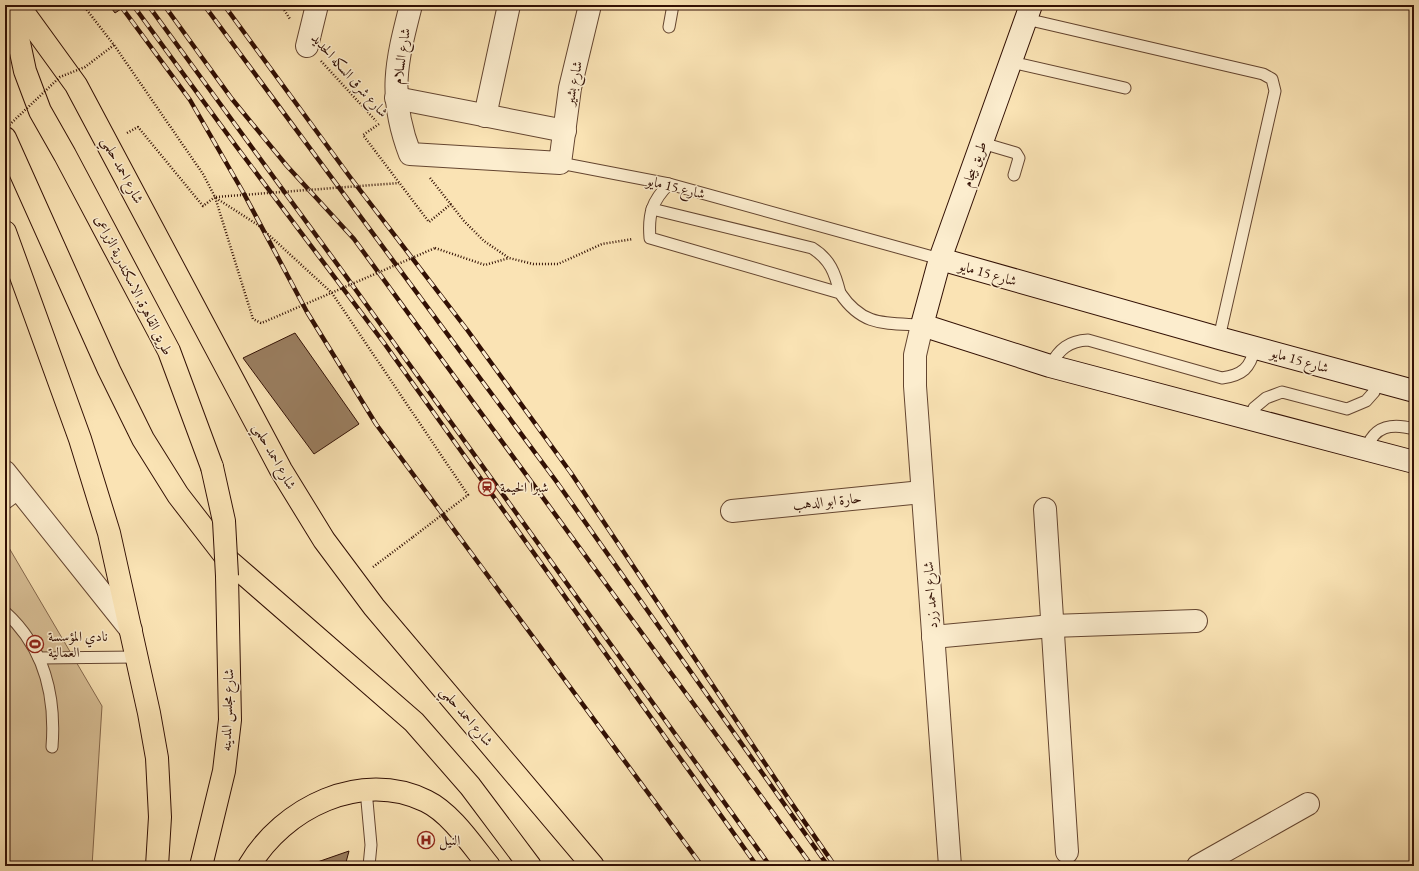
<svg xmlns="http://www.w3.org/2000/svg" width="1419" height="871" font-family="'EB Garamond',Amiri,serif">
  <rect width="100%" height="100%" fill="#fae3b4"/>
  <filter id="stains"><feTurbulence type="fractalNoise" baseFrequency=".005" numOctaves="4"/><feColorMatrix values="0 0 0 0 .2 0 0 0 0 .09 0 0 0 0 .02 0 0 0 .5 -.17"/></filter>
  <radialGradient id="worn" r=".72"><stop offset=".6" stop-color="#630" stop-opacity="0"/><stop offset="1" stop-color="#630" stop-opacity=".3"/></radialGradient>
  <!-- green -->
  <path fill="#d8bf96" stroke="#85684d" d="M 5,541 L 102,706 L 92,866 L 5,866 Z"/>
  <!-- building -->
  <g fill="#9a7e60" stroke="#321004">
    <path d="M 109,5 L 127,5 L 115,13 Z"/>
    <path d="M 295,333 L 359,424 L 314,454 L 243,358 Z"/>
    <path d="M 349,851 L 345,866 L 306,866 Z"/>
  </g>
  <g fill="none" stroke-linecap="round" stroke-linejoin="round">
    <!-- lane casing -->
    <g stroke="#644530" stroke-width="13">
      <g id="lane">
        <path d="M 1026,19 L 1263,74 L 1272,79 L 1275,91 L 1219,338"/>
        <path d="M 669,27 L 673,5"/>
        <path d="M 1011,62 L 1125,88"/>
        <path d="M 982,143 L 1016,153 L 1019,158 L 1014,175"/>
        <path d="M 560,163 L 669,184 L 940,259"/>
        <path d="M 669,184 C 652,201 648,214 650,238 L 840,293 C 863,327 885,323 922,325"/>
        <path d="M 652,209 L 812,248 C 830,259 835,273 840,293"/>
        <path d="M 1050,366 C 1059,349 1069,341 1088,340 L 1222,378 C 1243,375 1250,368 1255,348"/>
        <path d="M 1250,418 L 1254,408 L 1266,398 L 1282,392 L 1347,409 L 1366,401 L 1374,392 L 1378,382"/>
        <path d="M 1366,450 C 1374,425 1392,423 1414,429"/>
        <path d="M 5,504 L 20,493"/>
        <path d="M 5,612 C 44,647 56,696 52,747"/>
        <path d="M 39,658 L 137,657"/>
        <path d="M 366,790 L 371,845 L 369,866"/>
      </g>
    </g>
    <!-- street casing -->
    <g stroke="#644530" stroke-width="24">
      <g id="street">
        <path d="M 411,5 C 396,63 388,96 410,154 L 560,163 L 570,88 L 590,5"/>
        <path d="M 307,46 L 317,5"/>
        <path d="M 396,98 L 565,131"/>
        <path d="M 485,116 L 509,5"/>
        <path d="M 922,325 L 915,355 L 915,386 L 950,866"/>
        <path d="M 5,472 L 131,630"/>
        <path d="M 1045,509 L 1067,852"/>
        <path d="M 732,511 L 922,492"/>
        <path d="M 933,637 L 1052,626 L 1196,621"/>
        <path d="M 1198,866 L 1308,804"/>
      </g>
    </g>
    <!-- secondary casing -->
    <g stroke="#321004" stroke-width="24">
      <g id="secondary">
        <path d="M 1031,5 L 940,259 L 922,325 L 1050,366 L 1414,462"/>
        <path d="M 940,259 L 1219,338 L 1414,391"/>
      </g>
    </g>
    <!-- primary casing -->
    <g stroke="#321004" stroke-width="24">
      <g id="primary">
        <path d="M 18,5 L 76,85 L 281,470 L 324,540 L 374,607 L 593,866"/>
        <path d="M 5,138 L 109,370 L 143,439 L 178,495 L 229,561 L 414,722 L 470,786 L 530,866"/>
      </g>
    </g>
    <!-- highway casing -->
    <g stroke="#321004" stroke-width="24">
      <g id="highway">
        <path d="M 11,5 L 25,71 L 40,111 L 65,155 L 169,351 L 212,467"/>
        <path d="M 5,232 L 80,439 L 109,533 L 149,713 L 157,758 L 160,817 L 157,866"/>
        <path d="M 201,866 L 224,771 L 230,720 L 227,576"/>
        <path d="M 249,866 C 283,808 361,769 426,801 C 451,813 472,845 489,866"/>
      </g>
    </g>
    <!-- path -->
    <g stroke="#321004" stroke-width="2.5" stroke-dasharray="1 2" stroke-linecap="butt">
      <path d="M 281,5 L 290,19"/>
      <path d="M 321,61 L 376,121"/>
      <path d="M 379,124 L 363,135 L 429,222 L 451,204"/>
      <path d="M 127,133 L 138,127 L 203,206 L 215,197"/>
      <path d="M 430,178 L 464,221 L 484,241 L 509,258 L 533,264 L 558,264 L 602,244 L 633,239"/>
      <path d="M 435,248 L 485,265 L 509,258"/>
      <path d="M 373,567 L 413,537"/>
    </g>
    <!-- lane -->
    <use href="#lane" stroke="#fcedce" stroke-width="11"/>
    <!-- street -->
    <use href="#street" stroke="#fcedce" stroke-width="22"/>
    <!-- secondary -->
    <use href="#secondary" stroke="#fcedce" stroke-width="22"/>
    <!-- primary -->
    <use href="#primary" stroke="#fae3b4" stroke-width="22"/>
    <!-- highway -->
    <use href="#highway" stroke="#fae3b4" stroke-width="22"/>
    <!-- rail casing -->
    <g stroke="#321004" stroke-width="4.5">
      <g id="rail">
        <path d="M 120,5 L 190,100 L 243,192 L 307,312 L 376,424 L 702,866"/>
        <path d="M 133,5 L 236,146 L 384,343 L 757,866"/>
        <path d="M 148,5 L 348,279 L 770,866"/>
        <path d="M 164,5 L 232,99 L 287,166 L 354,239 L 812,866"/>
        <path d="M 204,5 L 556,481 L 828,866"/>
        <path d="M 224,5 L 350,177 L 468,331 L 571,473 L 788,798 L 835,866"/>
      </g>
    </g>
    <!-- rail -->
    <use href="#rail" stroke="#fcedce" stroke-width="3" stroke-dasharray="9" stroke-linecap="butt"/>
    <!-- highway-bridge casing -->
    <g stroke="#321004" stroke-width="24" stroke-linecap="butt">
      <path id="highway-bridge" d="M 212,467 L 224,521 L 227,576"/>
    </g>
    <!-- path-bridge -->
    <g stroke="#321004" stroke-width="2.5" stroke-dasharray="1 2" stroke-linecap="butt">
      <path d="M 83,5 L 114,45 L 203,174 L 215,197 L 253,319 L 261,323 L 264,322 L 435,248"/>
      <path d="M 5,129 L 60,77 L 85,67 L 114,45"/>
      <path d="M 216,197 L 399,183"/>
      <path d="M 216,198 L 258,225 L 332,293 L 468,495 L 413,537"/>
    </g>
    <!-- highway-bridge -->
    <use href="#highway-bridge" stroke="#fae3b4" stroke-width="22"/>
  </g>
  <!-- icons -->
  <defs>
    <g id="station-ring" transform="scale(0.9)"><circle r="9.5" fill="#fcedce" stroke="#8f2418" stroke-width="1.5"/><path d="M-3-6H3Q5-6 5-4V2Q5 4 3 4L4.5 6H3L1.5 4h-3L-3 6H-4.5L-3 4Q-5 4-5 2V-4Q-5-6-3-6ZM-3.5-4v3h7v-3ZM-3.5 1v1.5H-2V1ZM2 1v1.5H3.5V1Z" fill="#8f2418"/></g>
    <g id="stadium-ring" transform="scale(0.9)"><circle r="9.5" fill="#fcedce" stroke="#8f2418" stroke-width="1.5"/><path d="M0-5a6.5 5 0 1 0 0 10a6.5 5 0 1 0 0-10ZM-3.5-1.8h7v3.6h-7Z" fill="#8f2418"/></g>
    <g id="hospital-ring" transform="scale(0.9)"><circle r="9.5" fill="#fcedce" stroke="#8f2418" stroke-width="1.5"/><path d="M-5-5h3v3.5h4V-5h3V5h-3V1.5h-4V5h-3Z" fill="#8f2418"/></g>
  </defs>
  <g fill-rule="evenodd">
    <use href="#station-ring" x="487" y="487"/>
    <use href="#stadium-ring" x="35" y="644"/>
    <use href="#hospital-ring" x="426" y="840"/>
  </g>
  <g text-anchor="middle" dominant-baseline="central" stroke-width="3" stroke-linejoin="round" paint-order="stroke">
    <!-- street labels -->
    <g font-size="14" fill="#321004" stroke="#fcedce">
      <text transform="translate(401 56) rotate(-81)">شارع السلام</text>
      <text transform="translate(350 75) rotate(48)">شارع شرق السكه الحديد</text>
      <text transform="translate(573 83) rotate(-79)">شارع بشير</text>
      <text transform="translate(974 164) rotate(-70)">طريق بيجام</text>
      <text transform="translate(123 170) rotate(62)">شارع احمد حلمي</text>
      <text transform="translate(676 187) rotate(14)">شارع 15 مايو</text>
      <text transform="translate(988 273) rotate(16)">شارع 15 مايو</text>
      <text transform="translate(134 285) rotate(63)">طريق القاهرة, الاسكندرية الزراعى</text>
      <text transform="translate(1300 360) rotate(16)">شارع 15 مايو</text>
      <text transform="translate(275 456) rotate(61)">شارع احمد حلمي</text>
      <text transform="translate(827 501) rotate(-6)">حارة ابو الدهب</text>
      <text transform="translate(930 595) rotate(-94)">شارع احمد زرد</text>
      <text transform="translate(227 710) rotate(-88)">شارع مجلس المدينه</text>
      <text transform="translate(467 716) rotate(50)">شارع احمد حلمي</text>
    </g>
    <!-- poi labels -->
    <g font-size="14" fill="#321004" stroke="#fcedce" text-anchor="start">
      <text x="500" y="487">شبرا الخيمة</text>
      <text x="48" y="636">نادي المؤسسة<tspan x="48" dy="16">العمالية</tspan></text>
      <text x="439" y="840">النيل</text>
    </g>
  </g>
  <!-- margin -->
  <rect width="1419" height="871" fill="none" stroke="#fae3b4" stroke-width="20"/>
  <rect x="6" y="6" width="1407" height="859" fill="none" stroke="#321004" stroke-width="2"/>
  <rect x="10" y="10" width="1399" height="851" fill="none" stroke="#321004"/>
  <rect width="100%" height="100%" filter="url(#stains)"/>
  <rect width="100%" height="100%" fill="url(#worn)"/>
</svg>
